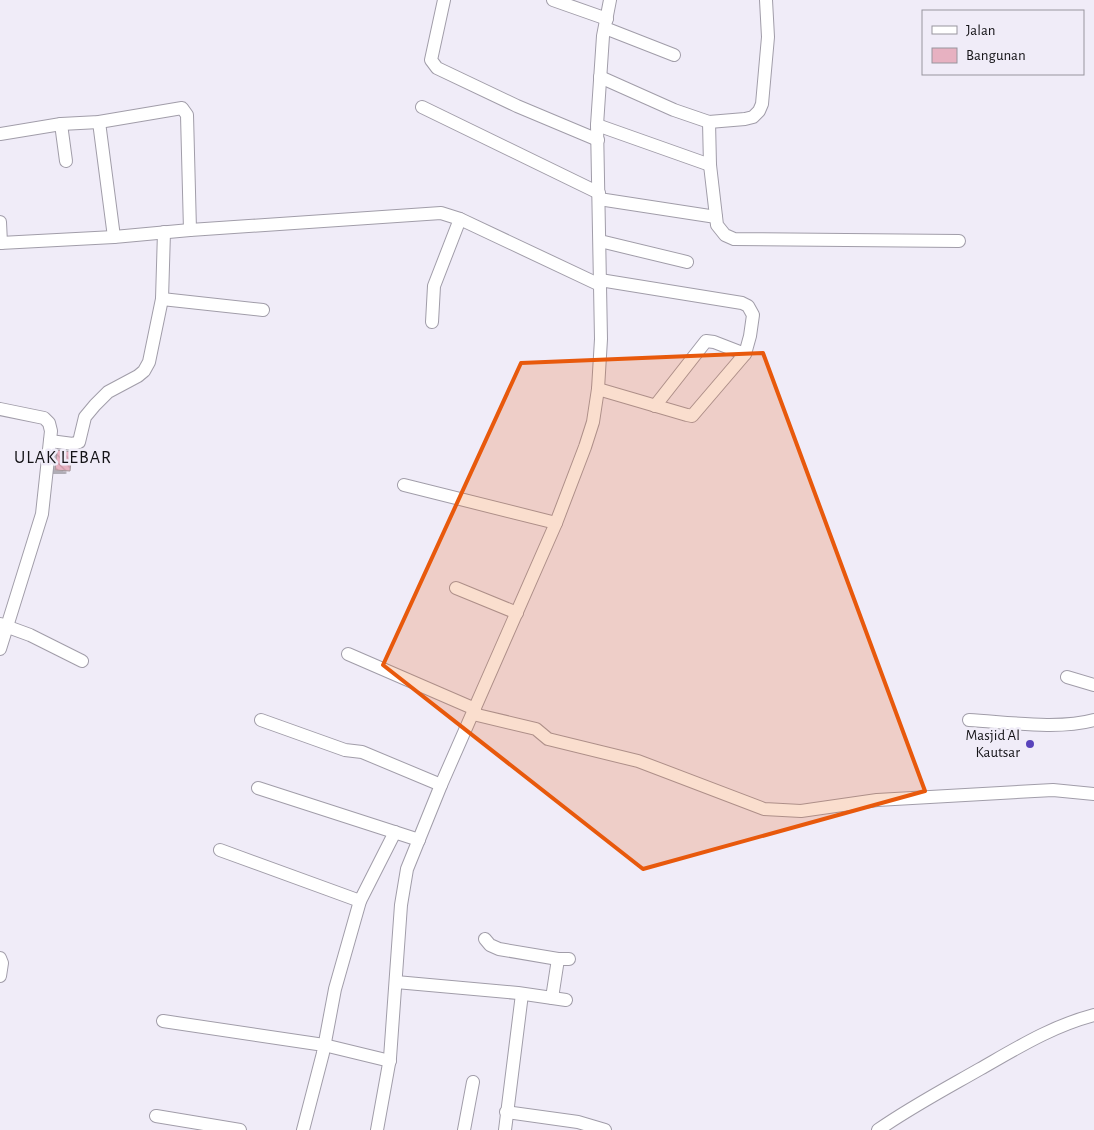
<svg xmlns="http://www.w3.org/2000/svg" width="1094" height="1130" font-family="'Alegreya Sans',sans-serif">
  <defs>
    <pattern id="building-back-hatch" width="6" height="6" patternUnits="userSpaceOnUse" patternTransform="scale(1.25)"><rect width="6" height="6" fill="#e7b1c1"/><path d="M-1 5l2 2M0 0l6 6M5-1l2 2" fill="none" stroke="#c597a5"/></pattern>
    <filter id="shadow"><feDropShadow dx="-4.5" dy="4.5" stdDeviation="0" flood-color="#0004"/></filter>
  </defs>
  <rect width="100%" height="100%" fill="#f0ecf8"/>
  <!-- building -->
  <path fill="url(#building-back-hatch)" stroke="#a39599" filter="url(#shadow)" d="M 57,450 L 72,452 L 70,471 L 55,470 Z"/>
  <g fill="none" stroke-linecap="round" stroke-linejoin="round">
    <!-- minor casing -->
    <g stroke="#a19da9" stroke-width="14">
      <g id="minor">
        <path d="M 444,0 L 431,60 L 437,68 L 517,106 L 598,140"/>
        <path d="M 553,0 L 607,19"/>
        <path d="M 605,28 L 674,55"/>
        <path d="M 600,77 L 674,110 L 709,122 L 745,119 L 753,117 L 759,111 L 762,104 L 768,37 L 766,0"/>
        <path d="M 422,107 L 599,193"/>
        <path d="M 99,122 L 114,237"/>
        <path d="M 709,122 L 710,165 L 717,225 L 725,235 L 734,239 L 959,241"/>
        <path d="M 61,124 L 66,161"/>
        <path d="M 597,125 L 710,165"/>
        <path d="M 0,134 L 61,124 L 99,122 L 182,108 L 187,115 L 190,230"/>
        <path d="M 599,199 L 716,217"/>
        <path d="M 0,222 L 1,243"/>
        <path d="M 600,241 L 687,262"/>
        <path d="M 0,243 L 114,237 L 190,230 L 441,213 L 460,219 L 600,285"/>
        <path d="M 162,299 L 263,310"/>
        <path d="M 432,322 L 434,286 L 460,219"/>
        <path d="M 598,389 L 687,415 L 692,416 L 745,354 L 750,336 L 753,315 L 748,306 L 742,303 L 600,280"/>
        <path d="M 655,406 L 706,341 L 714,342 L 745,354"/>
        <path d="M 0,409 L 44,418 L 49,423 L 51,431 L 42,514 L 0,649"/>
        <path d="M 50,441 L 73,444 L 79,442 L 85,417 L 95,405 L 108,392 L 138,376 L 144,371 L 149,362 L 162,299 L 164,232"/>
        <path d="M 404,485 L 556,523"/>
        <path d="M 456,588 L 517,613"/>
        <path d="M 0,624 L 30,635 L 82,661"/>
        <path d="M 348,654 L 475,709"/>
        <path d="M 1067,677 L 1094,685"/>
        <path d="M 473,714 L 536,729 L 548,739 L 638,761 L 764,809 L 801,811 L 877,800 L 1053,790 L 1094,794"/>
        <path d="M 261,720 L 345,750 L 362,752 L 441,785"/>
        <path d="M 969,720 C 1006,722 1059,730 1094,720"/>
        <path d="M 258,788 L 419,840"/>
        <path d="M 220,850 L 360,901"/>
        <path d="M 485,939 L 490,945 L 499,949 L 558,959 L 569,959"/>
        <path d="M 0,958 L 2,963 L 0,976"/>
        <path d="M 396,982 L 518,993 L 566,1000"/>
        <path d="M 552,998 L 558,959"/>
        <path d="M 163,1021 L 324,1045 L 390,1061"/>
        <path d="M 506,1112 L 578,1122 L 605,1130"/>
        <path d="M 156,1116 L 240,1130"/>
        <path d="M 303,1130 L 323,1053 L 335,989 L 360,901 L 395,832"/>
        <path d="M 377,1130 L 390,1058 L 401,905 L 407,869 L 441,785 L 556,523 L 585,447 L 593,422 L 598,389 L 601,339 L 597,125 L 603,36 L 610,0"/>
        <path d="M 464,1130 L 473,1082"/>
        <path d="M 505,1130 L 522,994"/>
        <path d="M 878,1130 C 911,1107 945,1089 980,1069 C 1017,1048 1052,1026 1094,1015"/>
      </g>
    </g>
    <!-- minor -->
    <use href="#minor" stroke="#fff" stroke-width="12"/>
  </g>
  <!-- marked area -->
  <path fill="#e8590c" fill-opacity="0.2" stroke="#e8590c" stroke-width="4" stroke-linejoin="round" d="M 763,353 L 925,791 L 643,869 L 383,665 L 521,363 Z"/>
  <!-- markers -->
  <circle fill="#5943bb" stroke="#f0ecf8" stroke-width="2" cx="1030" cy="744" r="5"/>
  <g text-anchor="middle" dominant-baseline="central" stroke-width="5" stroke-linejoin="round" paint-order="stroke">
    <!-- poi labels -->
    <g font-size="15" fill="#141317" stroke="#f0ecf8" text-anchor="end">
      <text x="1020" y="735">Masjid Al<tspan x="1020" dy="17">Kautsar</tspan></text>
    </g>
    <!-- quarter labels -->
    <g font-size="18" letter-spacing="1" fill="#141317" stroke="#f0ecf8">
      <text x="63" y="458">ULAK LEBAR</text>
    </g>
  </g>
  <!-- legend -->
  <rect x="922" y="10" width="162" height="65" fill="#f0ecf8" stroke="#98959e"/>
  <rect x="932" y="26" width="25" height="8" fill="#ffffff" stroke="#98959e"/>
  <text x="966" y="35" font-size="15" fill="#141317">Jalan</text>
  <rect x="932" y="48" width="25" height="15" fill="#e7b1c1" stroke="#98959e"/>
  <text x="966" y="60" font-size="15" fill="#141317">Bangunan</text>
</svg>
